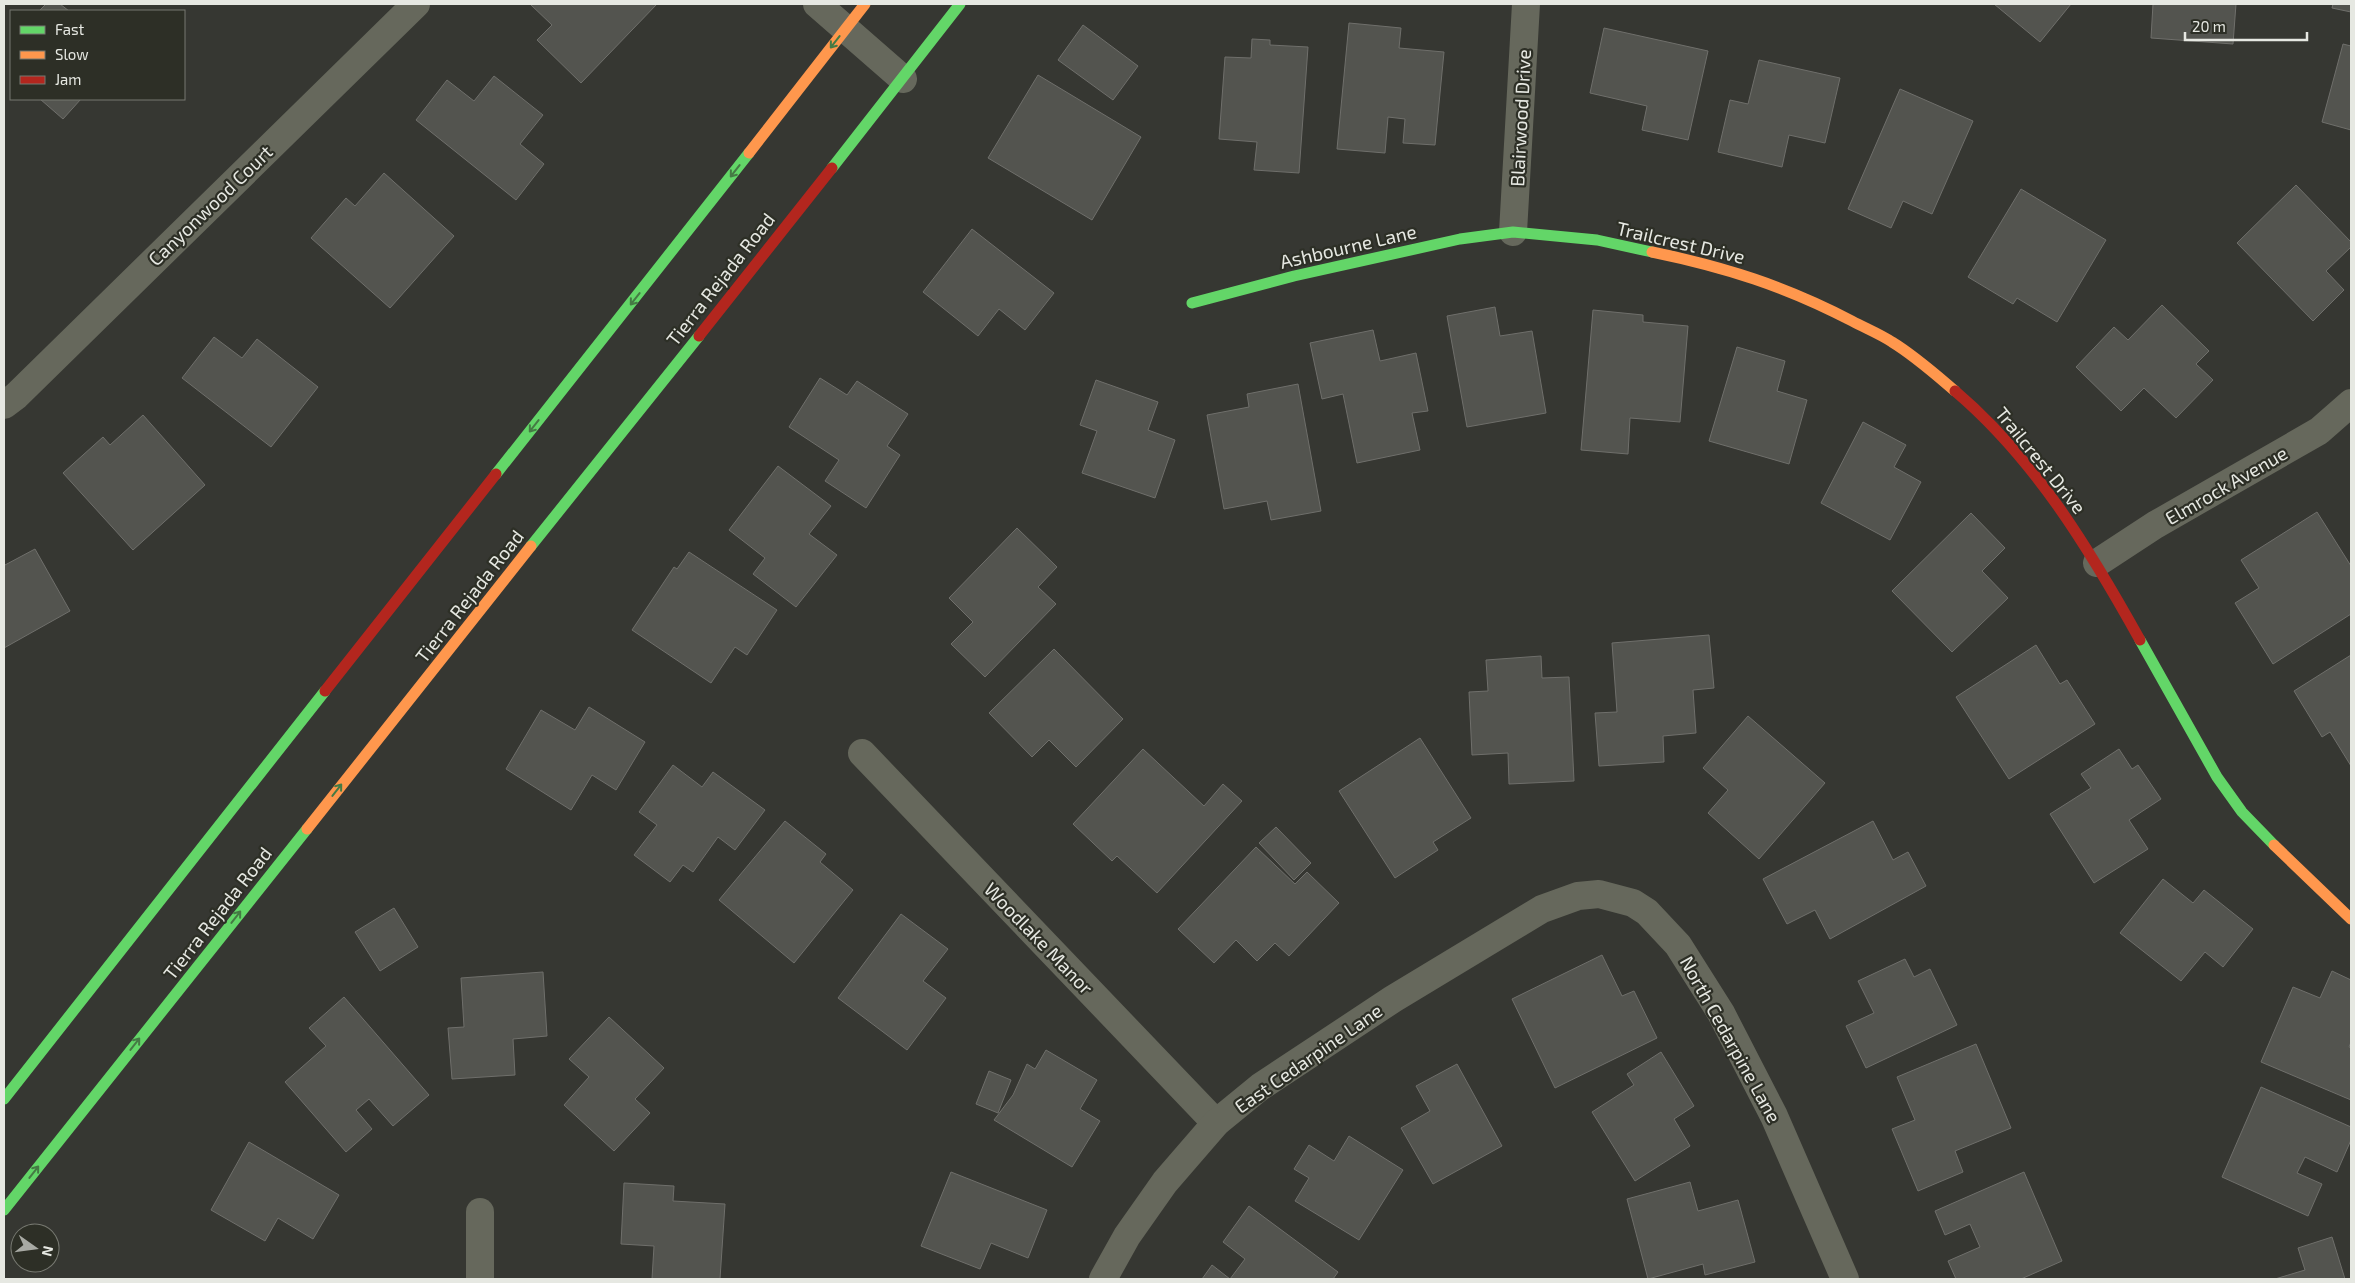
<svg xmlns="http://www.w3.org/2000/svg" width="2355" height="1283" font-family="'Exo 2',sans-serif">
  <rect width="100%" height="100%" fill="#363732"/>
  <!-- building -->
  <g fill="#53544f" stroke="#6f6f6b">
    <path d="M 46,4 L 60,4 L 69,11 L 39,11 Z"/>
    <path d="M 530,4 L 657,4 L 581,83 L 537,40 L 552,25 Z"/>
    <path d="M 1994,4 L 2071,4 L 2040,42 Z"/>
    <path d="M 2153,4 L 2236,4 L 2233,44 L 2151,38 Z"/>
    <path d="M 2333,4 L 2351,4 L 2351,12 L 2332,8 Z"/>
    <path d="M 1349,23 L 1401,28 L 1399,48 L 1444,52 L 1435,145 L 1403,143 L 1405,119 L 1388,117 L 1385,153 L 1337,149 Z"/>
    <path d="M 1083,25 L 1138,66 L 1113,100 L 1058,60 Z"/>
    <path d="M 1604,28 L 1708,51 L 1688,140 L 1642,130 L 1647,106 L 1590,93 Z"/>
    <path d="M 1252,39 L 1270,40 L 1270,45 L 1308,47 L 1299,173 L 1254,170 L 1257,142 L 1219,139 L 1225,57 L 1251,58 Z"/>
    <path d="M 2343,44 L 2351,46 L 2351,130 L 2322,122 Z"/>
    <path d="M 1759,60 L 1840,78 L 1825,143 L 1789,135 L 1782,167 L 1718,152 L 1730,100 L 1748,104 Z"/>
    <path d="M 1038,75 L 1141,137 L 1092,220 L 988,158 Z"/>
    <path d="M 494,76 L 543,115 L 520,144 L 544,164 L 516,200 L 416,120 L 447,80 L 474,101 Z"/>
    <path d="M 1900,89 L 1973,121 L 1932,214 L 1903,201 L 1891,228 L 1848,209 Z"/>
    <path d="M 40,99 L 81,99 L 63,119 Z"/>
    <path d="M 384,173 L 454,236 L 390,308 L 311,238 L 346,198 L 355,206 Z"/>
    <path d="M 2296,185 L 2351,242 L 2351,247 L 2326,271 L 2344,290 L 2313,321 L 2237,243 Z"/>
    <path d="M 2021,189 L 2106,240 L 2057,322 L 2017,298 L 2013,304 L 1968,277 Z"/>
    <path d="M 972,229 L 1054,293 L 1025,330 L 999,309 L 978,336 L 923,292 Z"/>
    <path d="M 2162,305 L 2209,351 L 2196,364 L 2213,380 L 2176,418 L 2144,388 L 2121,411 L 2076,367 L 2114,327 L 2128,340 Z"/>
    <path d="M 1495,307 L 1500,336 L 1532,331 L 1546,413 L 1467,427 L 1447,316 Z"/>
    <path d="M 1593,310 L 1643,315 L 1643,322 L 1688,326 L 1680,422 L 1630,418 L 1628,454 L 1581,450 Z"/>
    <path d="M 1373,330 L 1380,361 L 1416,353 L 1428,411 L 1412,413 L 1420,450 L 1357,463 L 1343,394 L 1322,399 L 1310,343 Z"/>
    <path d="M 214,337 L 242,358 L 257,339 L 318,387 L 271,447 L 182,378 Z"/>
    <path d="M 1737,347 L 1785,361 L 1777,391 L 1807,400 L 1789,464 L 1709,441 Z"/>
    <path d="M 820,378 L 847,395 L 857,381 L 908,414 L 887,446 L 900,455 L 866,508 L 825,481 L 839,460 L 789,427 Z"/>
    <path d="M 1096,380 L 1158,402 L 1148,430 L 1175,440 L 1155,498 L 1082,473 L 1097,431 L 1080,425 Z"/>
    <path d="M 1298,384 L 1321,511 L 1271,520 L 1267,501 L 1224,509 L 1207,415 L 1249,407 L 1247,394 Z"/>
    <path d="M 143,415 L 205,485 L 133,550 L 63,473 L 103,437 L 110,445 Z"/>
    <path d="M 1863,422 L 1906,445 L 1894,467 L 1921,482 L 1890,540 L 1821,503 Z"/>
    <path d="M 778,466 L 831,506 L 809,534 L 837,555 L 796,607 L 753,574 L 765,558 L 729,530 Z"/>
    <path d="M 2317,512 L 2351,566 L 2351,614 L 2273,664 L 2235,603 L 2259,588 L 2241,560 Z"/>
    <path d="M 1971,513 L 2005,548 L 1982,571 L 2008,598 L 1952,652 L 1892,591 Z"/>
    <path d="M 1017,528 L 1057,567 L 1038,587 L 1056,604 L 985,677 L 951,644 L 973,622 L 949,598 Z"/>
    <path d="M 35,549 L 70,611 L 4,648 L 4,562 L 5,565 Z"/>
    <path d="M 689,552 L 777,610 L 747,655 L 735,647 L 711,683 L 632,630 L 674,567 L 677,569 Z"/>
    <path d="M 1709,635 L 1714,688 L 1693,690 L 1696,733 L 1663,736 L 1664,762 L 1599,766 L 1595,713 L 1617,712 L 1612,643 Z"/>
    <path d="M 2036,645 L 2060,684 L 2067,680 L 2095,724 L 2009,779 L 1956,697 Z"/>
    <path d="M 1054,649 L 1123,719 L 1076,767 L 1049,740 L 1032,757 L 989,713 Z"/>
    <path d="M 2351,655 L 2351,766 L 2330,732 L 2322,737 L 2294,691 Z"/>
    <path d="M 1541,656 L 1542,678 L 1569,677 L 1574,781 L 1509,784 L 1508,753 L 1472,755 L 1469,692 L 1488,691 L 1486,660 Z"/>
    <path d="M 589,707 L 645,742 L 616,790 L 592,775 L 571,810 L 506,769 L 541,710 L 575,730 Z"/>
    <path d="M 1748,716 L 1825,783 L 1759,859 L 1708,813 L 1728,790 L 1703,768 Z"/>
    <path d="M 1420,738 L 1471,818 L 1433,842 L 1438,850 L 1395,878 L 1339,791 Z"/>
    <path d="M 1143,749 L 1204,806 L 1223,784 L 1242,801 L 1157,893 L 1117,856 L 1112,861 L 1073,824 Z"/>
    <path d="M 2119,749 L 2132,769 L 2138,765 L 2161,799 L 2129,820 L 2148,849 L 2094,883 L 2050,814 L 2091,788 L 2081,774 Z"/>
    <path d="M 673,765 L 702,787 L 713,772 L 765,810 L 735,850 L 718,837 L 693,872 L 683,865 L 670,882 L 634,855 L 657,825 L 639,812 Z"/>
    <path d="M 785,821 L 826,854 L 820,862 L 853,890 L 794,963 L 719,900 Z"/>
    <path d="M 1873,821 L 1893,860 L 1908,852 L 1926,886 L 1830,939 L 1815,910 L 1787,924 L 1763,879 Z"/>
    <path d="M 1276,827 L 1311,863 L 1294,880 L 1259,843 Z"/>
    <path d="M 1256,847 L 1295,884 L 1307,872 L 1339,903 L 1289,956 L 1275,943 L 1257,961 L 1236,940 L 1214,963 L 1178,929 Z"/>
    <path d="M 2163,879 L 2193,903 L 2204,890 L 2253,929 L 2223,967 L 2205,952 L 2181,981 L 2120,933 Z"/>
    <path d="M 394,908 L 418,947 L 380,971 L 355,932 Z"/>
    <path d="M 901,914 L 948,949 L 923,981 L 946,998 L 907,1050 L 838,998 Z"/>
    <path d="M 1602,955 L 1622,996 L 1634,991 L 1657,1038 L 1555,1088 L 1512,999 Z"/>
    <path d="M 1905,959 L 1914,977 L 1930,969 L 1957,1025 L 1866,1068 L 1846,1026 L 1874,1013 L 1858,981 Z"/>
    <path d="M 2332,971 L 2351,980 L 2351,1042 L 2349,1047 L 2351,1048 L 2351,1100 L 2261,1062 L 2293,987 L 2320,998 Z"/>
    <path d="M 543,972 L 547,1036 L 513,1039 L 515,1075 L 452,1079 L 448,1028 L 464,1027 L 461,978 Z"/>
    <path d="M 344,997 L 429,1095 L 393,1126 L 369,1099 L 356,1110 L 372,1129 L 346,1152 L 285,1082 L 326,1046 L 309,1028 Z"/>
    <path d="M 609,1017 L 664,1068 L 635,1099 L 650,1113 L 614,1151 L 564,1105 L 589,1077 L 569,1059 Z"/>
    <path d="M 1976,1044 L 2011,1128 L 1955,1151 L 1963,1172 L 1918,1191 L 1892,1129 L 1915,1120 L 1897,1077 Z"/>
    <path d="M 1046,1050 L 1097,1080 L 1080,1109 L 1100,1121 L 1072,1167 L 994,1120 L 1013,1095 L 1027,1064 L 1035,1069 Z"/>
    <path d="M 1661,1052 L 1694,1106 L 1674,1119 L 1690,1146 L 1635,1181 L 1592,1112 L 1634,1085 L 1627,1074 Z"/>
    <path d="M 1457,1064 L 1502,1146 L 1433,1184 L 1401,1128 L 1430,1111 L 1416,1086 Z"/>
    <path d="M 989,1071 L 1011,1080 L 998,1113 L 976,1104 Z"/>
    <path d="M 2261,1087 L 2351,1127 L 2351,1140 L 2337,1172 L 2305,1157 L 2297,1173 L 2322,1184 L 2308,1216 L 2222,1177 Z"/>
    <path d="M 1349,1136 L 1403,1170 L 1359,1240 L 1295,1201 L 1309,1178 L 1294,1169 L 1309,1145 L 1334,1161 Z"/>
    <path d="M 249,1142 L 339,1195 L 313,1239 L 278,1218 L 265,1241 L 211,1210 Z"/>
    <path d="M 951,1172 L 1047,1210 L 1028,1258 L 991,1243 L 980,1269 L 921,1246 Z"/>
    <path d="M 2024,1172 L 2062,1261 L 2021,1279 L 1956,1279 L 1948,1261 L 1980,1247 L 1970,1224 L 1945,1235 L 1935,1211 Z"/>
    <path d="M 1690,1182 L 1698,1211 L 1738,1200 L 1755,1262 L 1705,1275 L 1703,1264 L 1648,1279 L 1627,1199 Z"/>
    <path d="M 624,1183 L 674,1186 L 673,1201 L 725,1204 L 720,1279 L 652,1279 L 654,1246 L 621,1244 Z"/>
    <path d="M 1249,1206 L 1338,1272 L 1333,1279 L 1230,1279 L 1245,1259 L 1223,1242 Z"/>
    <path d="M 2332,1237 L 2345,1279 L 2275,1279 L 2305,1270 L 2298,1248 Z"/>
    <path d="M 1212,1265 L 1230,1279 L 1202,1279 Z"/>
  </g>
  <g fill="none" stroke-linecap="round" stroke-linejoin="round">
    <!-- street -->
    <g stroke="#66685c" stroke-width="28">
      <path d="M 817,4 L 903,79"/>
      <path d="M 1513,232 L 1526,4"/>
      <path d="M 4,405 L 16,396 L 416,4"/>
      <path d="M 2097,563 L 2155,525 L 2319,431 L 2351,403"/>
      <path d="M 862,753 L 1216,1123"/>
      <path d="M 480,1212 L 480,1279"/>
      <path d="M 1103,1279 L 1127,1236 L 1165,1182 L 1216,1123 L 1260,1087 L 1393,999 L 1542,909 L 1578,896 L 1599,894 L 1633,903 L 1647,912 L 1678,945 L 1721,1013 L 1774,1116 L 1845,1279"/>
    </g>
    <!-- fast -->
    <g stroke="#63d668" stroke-width="11">
      <path d="M 832,168 L 960,4"/>
      <path d="M 1192,303 L 1294,276 L 1460,239 L 1513,232 L 1597,240 L 1652,252"/>
      <path d="M 496,474 L 749,153"/>
      <path d="M 531,546 L 699,336"/>
      <path d="M 2140,640 L 2217,777 L 2242,812 L 2274,845"/>
      <path d="M 4,1099 L 325,691"/>
      <path d="M 4,1210 L 307,829"/>
    </g>
    <!-- slow -->
    <g stroke="#ff974d" stroke-width="11">
      <path d="M 749,153 L 865,4"/>
      <path d="M 1652,252 C 1725,267 1785,286 1852,321 C 1865,328 1880,334 1892,342 C 1915,356 1935,374 1955,391"/>
      <path d="M 307,829 L 531,546"/>
      <path d="M 2274,845 L 2351,919"/>
    </g>
    <!-- jam -->
    <g stroke="#b3261e" stroke-width="11">
      <path d="M 699,336 L 832,168"/>
      <path d="M 1955,391 C 2035,459 2090,550 2140,640"/>
      <path d="M 325,691 L 496,474"/>
    </g>
  </g>
  <!-- one-way arrows -->
  <defs><path id="oneway-shaft" d="M-6 0H5M1.5-3L5.5 0L1.5 3" fill="none" stroke-width="1.6" stroke-linecap="round" stroke-linejoin="round" transform="scale(1.25)"/></defs>
  <g stroke="#457a44">
    <use href="#oneway-shaft" transform="translate(835 42) rotate(128)"/>
    <use href="#oneway-shaft" transform="translate(735 171) rotate(128)"/>
    <use href="#oneway-shaft" transform="translate(635 299) rotate(128)"/>
    <use href="#oneway-shaft" transform="translate(534 426) rotate(128)"/>
    <use href="#oneway-shaft" transform="translate(337 790) rotate(-52)"/>
    <use href="#oneway-shaft" transform="translate(236 917) rotate(-52)"/>
    <use href="#oneway-shaft" transform="translate(135 1044) rotate(-52)"/>
    <use href="#oneway-shaft" transform="translate(34 1172) rotate(-52)"/>
  </g>
  <g text-anchor="middle" dominant-baseline="central" stroke-width="4.5" stroke-linejoin="round" paint-order="stroke">
    <!-- street labels -->
    <g font-size="19" fill="#e6e8e2" stroke="#2d2f26">
      <text transform="translate(1520 118) rotate(-87)">Blairwood Drive</text>
      <text transform="translate(210 205) rotate(-44)">Canyonwood Court</text>
      <text transform="translate(1681 242) rotate(13)">Trailcrest Drive</text>
      <text transform="translate(1348 246) rotate(-13)">Ashbourne Lane</text>
      <text transform="translate(720 279) rotate(-52)">Tierra Rejada Road</text>
      <text transform="translate(2041 460) rotate(51)">Trailcrest Drive</text>
      <text transform="translate(2226 485) rotate(-30)">Elmrock Avenue</text>
      <text transform="translate(469 596) rotate(-52)">Tierra Rejada Road</text>
      <text transform="translate(217 913) rotate(-52)">Tierra Rejada Road</text>
      <text transform="translate(1039 938) rotate(46)">Woodlake Manor</text>
      <text transform="translate(1731 1039) rotate(61)">North Cedarpine Lane</text>
      <text transform="translate(1308 1058) rotate(-35)">East Cedarpine Lane</text>
    </g>
  </g>
  <!-- border -->
  <rect width="2355" height="1283" fill="none" stroke="#e6e8e2" stroke-width="10"/>
  <!-- legend -->
  <rect x="10" y="10" width="175" height="90" fill="#2d2f26" stroke="#777971"/>
  <rect x="20" y="26" width="25" height="8" fill="#63d668" stroke="#777971"/>
  <text x="55" y="35" font-size="15" fill="#e6e8e2">Fast</text>
  <rect x="20" y="51" width="25" height="8" fill="#ff974d" stroke="#777971"/>
  <text x="55" y="60" font-size="15" fill="#e6e8e2">Slow</text>
  <rect x="20" y="76" width="25" height="8" fill="#b3261e" stroke="#777971"/>
  <text x="55" y="85" font-size="15" fill="#e6e8e2">Jam</text>
  <!-- north arrow -->
  <g transform="translate(35 1248) rotate(104)"><circle r="24" fill="#2d2f26" stroke="#777971"/>
  <path d="M0-4L9 19L0 12L-9 19Z" fill="#a8aaa4"/>
  <text y="-8" font-size="14" font-weight="bold" text-anchor="middle" fill="#e6e8e2">N</text>
  </g>
  <!-- scale -->
  <path d="M2185 32v8h122v-8" fill="none" stroke="#e6e8e2" stroke-width="2.5"/>
  <text x="2192" y="32" font-size="15" fill="#e6e8e2" stroke="#2d2f26" stroke-width="4" paint-order="stroke">20 m</text>
</svg>
